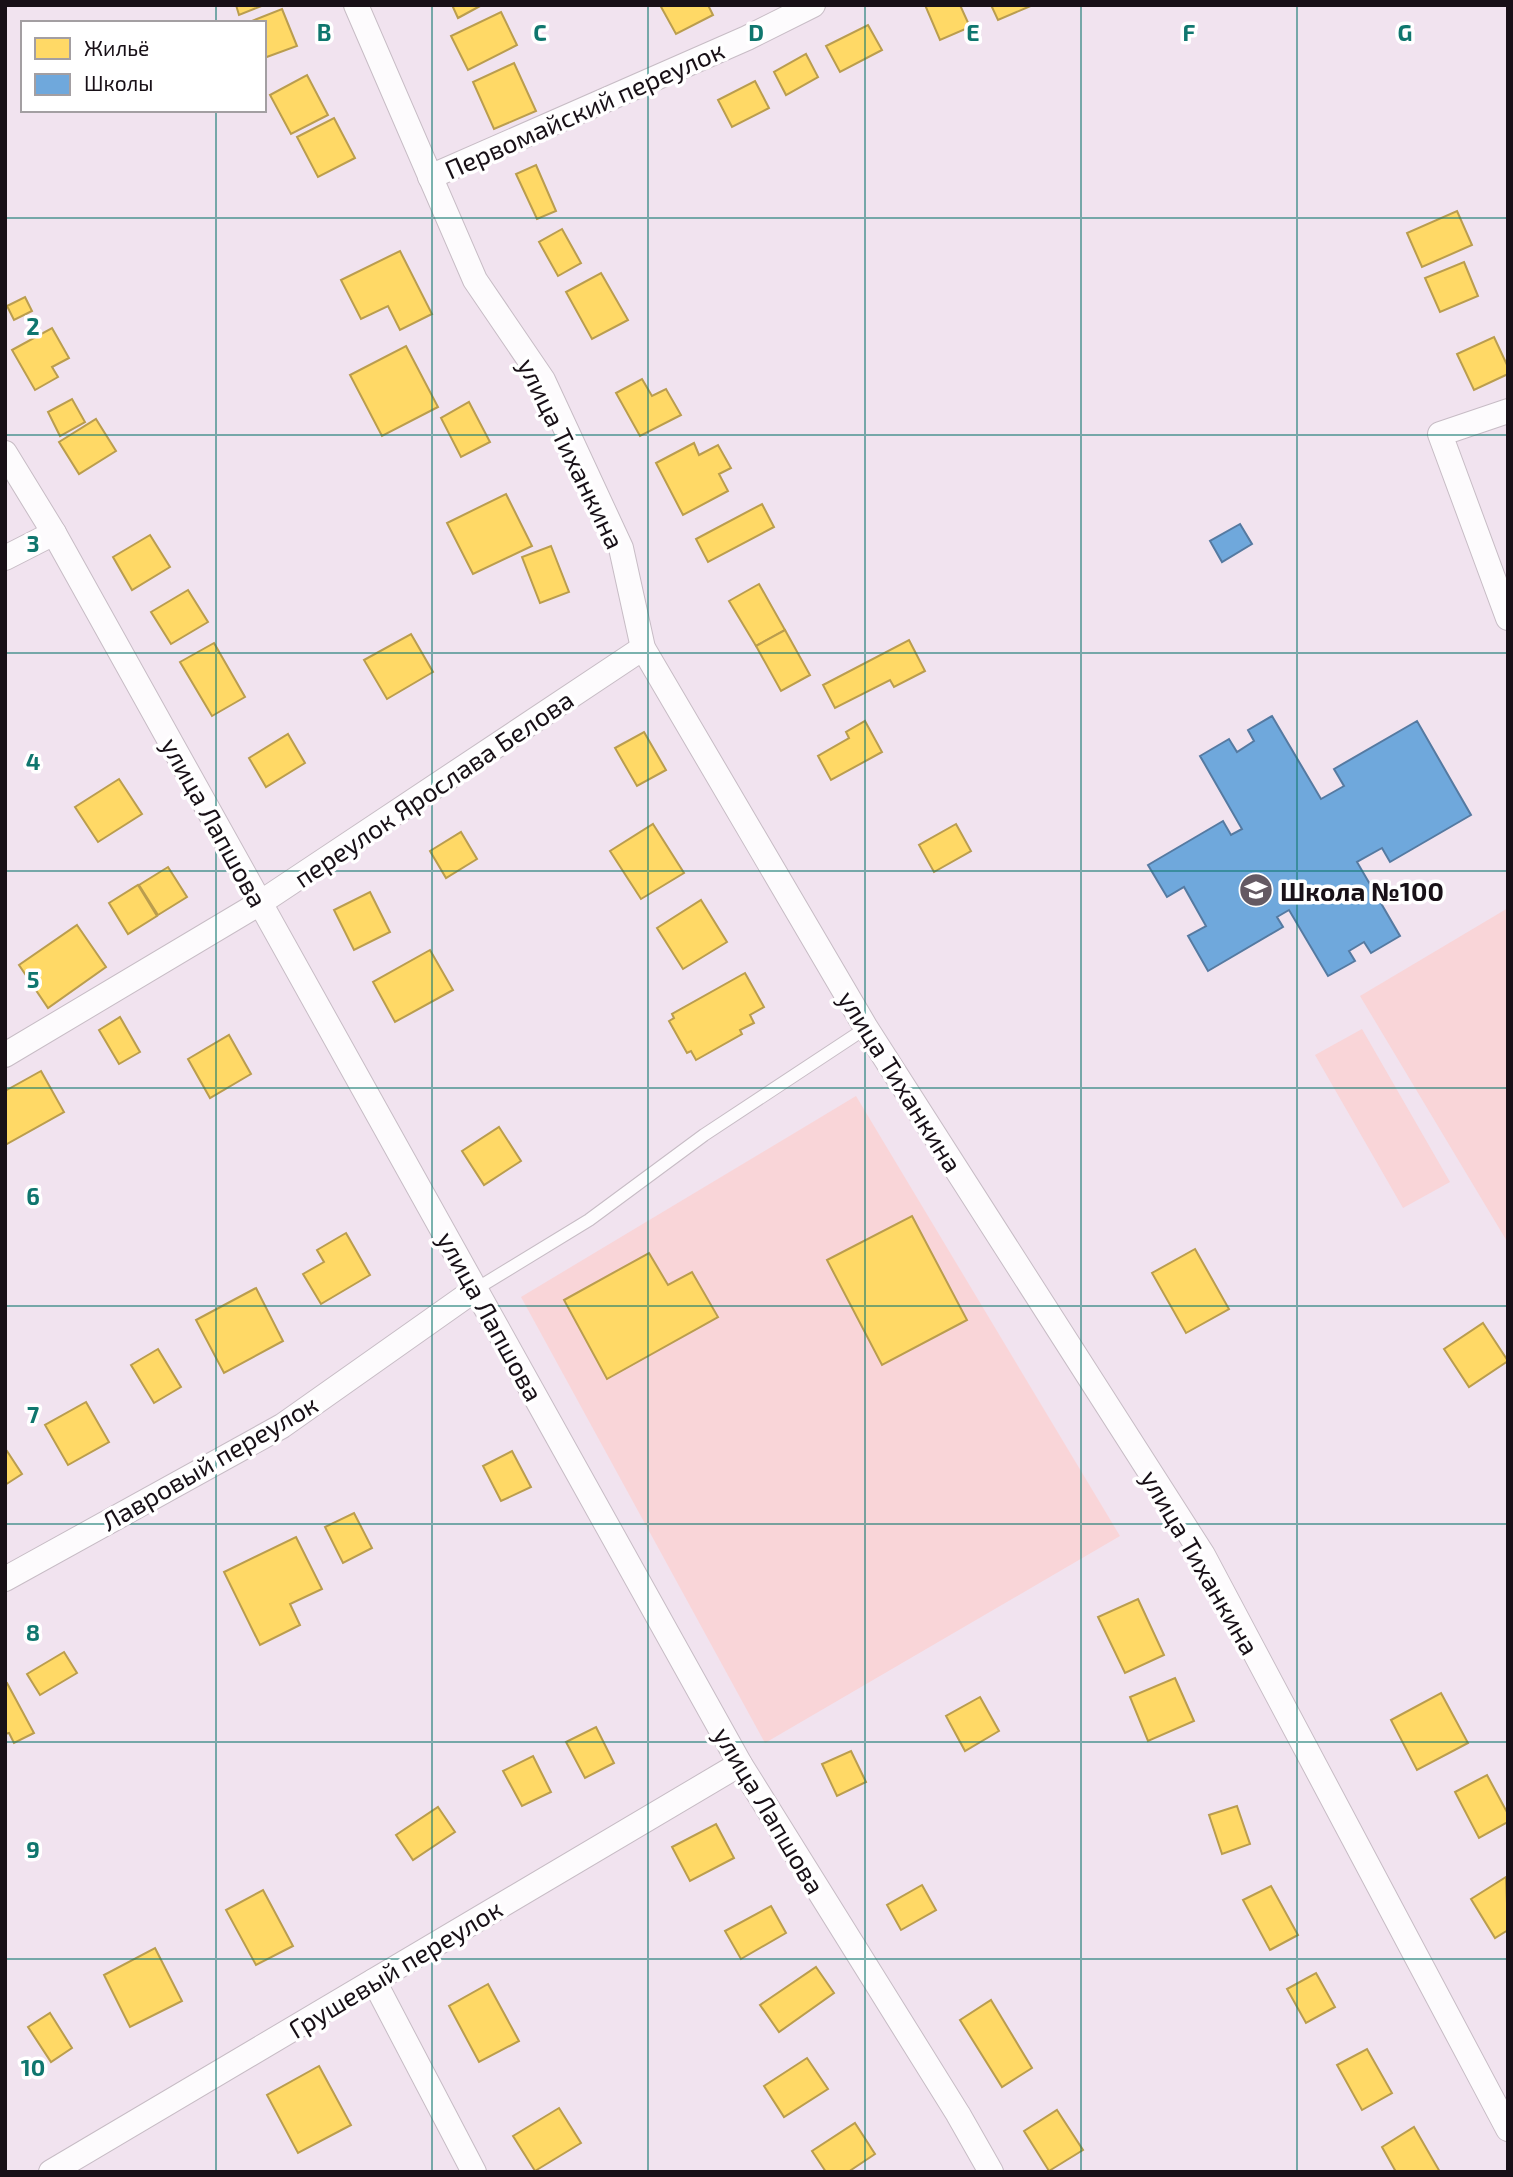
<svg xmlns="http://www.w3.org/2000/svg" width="1513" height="2177" font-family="'Exo 2',sans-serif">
  <rect width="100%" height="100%" fill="#f1e3ef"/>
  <!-- green -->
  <g fill="#f9d5d8">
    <path d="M 1508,908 L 1508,1243 L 1360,996 Z"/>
    <path d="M 1362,1029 L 1450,1182 L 1403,1208 L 1315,1055 Z"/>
    <path d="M 856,1096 L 1120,1536 L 765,1743 L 521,1297 Z"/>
  </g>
  <!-- homes -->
  <g fill="#ffd966" stroke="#ba9d4e" stroke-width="2">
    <path d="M 236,5 L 264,5 L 239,15 Z"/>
    <path d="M 452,5 L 482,5 L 458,18 Z"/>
    <path d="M 660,5 L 708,5 L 713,15 L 676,34 Z"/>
    <path d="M 925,5 L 960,5 L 970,27 L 940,40 Z"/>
    <path d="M 991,5 L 1033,5 L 998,20 Z"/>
    <path d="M 282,9 L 297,46 L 264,58 L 264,23 L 247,23 Z"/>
    <path d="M 501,12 L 517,45 L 468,70 L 451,36 Z"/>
    <path d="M 868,25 L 882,50 L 840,72 L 826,46 Z"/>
    <path d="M 806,54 L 818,77 L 786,95 L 774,72 Z"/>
    <path d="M 514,63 L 536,111 L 494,129 L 473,82 Z"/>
    <path d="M 307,75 L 328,115 L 291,134 L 270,95 Z"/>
    <path d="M 755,81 L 769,108 L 732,127 L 718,100 Z"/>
    <path d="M 334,118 L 355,158 L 318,177 L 297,137 Z"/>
    <path d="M 536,165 L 556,211 L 537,219 L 516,174 Z"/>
    <path d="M 1457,211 L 1472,245 L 1422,267 L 1407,233 Z"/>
    <path d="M 562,229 L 581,263 L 558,276 L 539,242 Z"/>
    <path d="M 400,251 L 432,314 L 400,330 L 388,306 L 361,319 L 341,280 Z"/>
    <path d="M 1464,262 L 1478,296 L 1440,312 L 1425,278 Z"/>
    <path d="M 601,273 L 628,320 L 592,339 L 566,292 Z"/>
    <path d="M 25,297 L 32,311 L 14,320 L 7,306 Z"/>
    <path d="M 52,328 L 69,358 L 52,367 L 58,377 L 35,390 L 12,350 Z"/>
    <path d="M 1494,337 L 1508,367 L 1508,374 L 1474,390 L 1457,354 Z"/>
    <path d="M 406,346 L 438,407 L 382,436 L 350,375 Z"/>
    <path d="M 642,379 L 652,396 L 666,389 L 681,415 L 640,436 L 616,393 Z"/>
    <path d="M 72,399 L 85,422 L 60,436 L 48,412 Z"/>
    <path d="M 469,402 L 490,442 L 461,457 L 441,418 Z"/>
    <path d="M 96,419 L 116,451 L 79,474 L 59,442 Z"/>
    <path d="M 694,443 L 699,455 L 718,445 L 731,468 L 719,474 L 728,491 L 683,515 L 656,463 Z"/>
    <path d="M 506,494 L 532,546 L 473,574 L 447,523 Z"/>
    <path d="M 762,504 L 774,527 L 708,562 L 696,539 Z"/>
    <path d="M 150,535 L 170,567 L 132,590 L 113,557 Z"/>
    <path d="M 551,546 L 569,592 L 540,603 L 522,557 Z"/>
    <path d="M 759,584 L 785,630 L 756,646 L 729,601 Z"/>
    <path d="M 188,590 L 208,622 L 171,644 L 151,612 Z"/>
    <path d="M 785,630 L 810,675 L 781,691 L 756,646 Z"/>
    <path d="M 411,634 L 433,672 L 387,699 L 364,660 Z"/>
    <path d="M 909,640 L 925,671 L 894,687 L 890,680 L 835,708 L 823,685 Z"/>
    <path d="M 214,643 L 245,697 L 212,716 L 180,662 Z"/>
    <path d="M 865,721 L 882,752 L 831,780 L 818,756 L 849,738 L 846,732 Z"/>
    <path d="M 644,732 L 666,770 L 637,786 L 615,748 Z"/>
    <path d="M 288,734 L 305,763 L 266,787 L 249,758 Z"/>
    <path d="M 119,779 L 142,814 L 98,842 L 75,807 Z"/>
    <path d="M 653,824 L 684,873 L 641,899 L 610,851 Z"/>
    <path d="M 956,824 L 971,851 L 934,872 L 919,845 Z"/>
    <path d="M 461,832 L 477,859 L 446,878 L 430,851 Z"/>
    <path d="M 168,867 L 187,897 L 158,915 L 139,885 Z"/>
    <path d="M 138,885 L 157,916 L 128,934 L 109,903 Z"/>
    <path d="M 370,892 L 390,932 L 354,950 L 334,910 Z"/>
    <path d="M 701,900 L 727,942 L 683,969 L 657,928 Z"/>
    <path d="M 77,925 L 106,967 L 48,1008 L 19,965 Z"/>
    <path d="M 430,950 L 453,990 L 395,1022 L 373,982 Z"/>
    <path d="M 745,973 L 764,1007 L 750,1015 L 754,1023 L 740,1030 L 742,1034 L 696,1060 L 691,1051 L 687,1053 L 669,1021 L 674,1018 L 672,1014 Z"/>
    <path d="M 120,1017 L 140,1052 L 119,1064 L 99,1030 Z"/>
    <path d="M 229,1035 L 251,1074 L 210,1098 L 188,1059 Z"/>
    <path d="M 41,1071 L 64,1112 L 5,1145 L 5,1091 Z"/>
    <path d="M 499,1127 L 521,1161 L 484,1185 L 462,1151 Z"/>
    <path d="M 912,1216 L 967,1320 L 882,1365 L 827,1260 Z"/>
    <path d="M 346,1233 L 370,1275 L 321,1304 L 303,1274 L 324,1262 L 317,1250 Z"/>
    <path d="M 1195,1249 L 1229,1309 L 1186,1333 L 1152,1273 Z"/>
    <path d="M 649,1253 L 668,1285 L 692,1272 L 718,1317 L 607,1379 L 564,1300 Z"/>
    <path d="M 256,1288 L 283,1341 L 224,1373 L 196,1320 Z"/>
    <path d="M 1483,1323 L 1508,1361 L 1469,1387 L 1444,1349 Z"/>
    <path d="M 158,1349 L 181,1387 L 154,1403 L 131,1365 Z"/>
    <path d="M 86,1402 L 109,1442 L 68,1465 L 45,1425 Z"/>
    <path d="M 7,1451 L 22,1474 L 5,1485 L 5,1452 Z"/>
    <path d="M 512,1451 L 531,1487 L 501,1501 L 483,1466 Z"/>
    <path d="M 354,1513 L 372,1548 L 343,1563 L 325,1527 Z"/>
    <path d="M 296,1537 L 322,1589 L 290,1604 L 300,1625 L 260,1645 L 224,1572 Z"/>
    <path d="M 1138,1599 L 1164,1655 L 1125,1673 L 1098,1617 Z"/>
    <path d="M 64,1652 L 77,1673 L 40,1695 L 27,1674 Z"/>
    <path d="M 1175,1678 L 1194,1721 L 1148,1741 L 1130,1697 Z"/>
    <path d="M 7,1683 L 34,1733 L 14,1743 L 9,1733 L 5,1734 L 5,1684 Z"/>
    <path d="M 1441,1693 L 1468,1743 L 1417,1770 L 1391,1720 Z"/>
    <path d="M 980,1697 L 999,1731 L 965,1751 L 946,1716 Z"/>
    <path d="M 596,1727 L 614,1763 L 585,1778 L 566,1742 Z"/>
    <path d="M 851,1751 L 866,1782 L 837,1796 L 822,1764 Z"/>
    <path d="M 533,1756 L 551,1792 L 522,1806 L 503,1771 Z"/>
    <path d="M 1487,1775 L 1508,1814 L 1508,1822 L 1479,1838 L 1455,1792 Z"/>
    <path d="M 1237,1806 L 1250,1844 L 1222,1854 L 1209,1815 Z"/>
    <path d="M 438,1807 L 455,1832 L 413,1860 L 396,1835 Z"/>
    <path d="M 716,1824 L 734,1858 L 690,1881 L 672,1847 Z"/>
    <path d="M 1506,1877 L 1508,1930 L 1495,1938 L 1471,1899 Z"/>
    <path d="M 922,1885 L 936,1910 L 901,1930 L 887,1905 Z"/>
    <path d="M 1271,1886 L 1298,1935 L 1270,1950 L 1243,1900 Z"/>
    <path d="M 263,1890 L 293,1946 L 256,1965 L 226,1910 Z"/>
    <path d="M 771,1906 L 786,1933 L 741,1959 L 725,1931 Z"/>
    <path d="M 155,1948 L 182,2001 L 130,2027 L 104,1975 Z"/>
    <path d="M 816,1967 L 834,1993 L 779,2032 L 760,2005 Z"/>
    <path d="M 1316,1973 L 1335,2007 L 1306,2023 L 1287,1989 Z"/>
    <path d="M 488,1984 L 519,2041 L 479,2062 L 449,2006 Z"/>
    <path d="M 991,2000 L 1032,2068 L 1002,2087 L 960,2020 Z"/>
    <path d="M 50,2013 L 72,2048 L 51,2062 L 28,2027 Z"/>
    <path d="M 1367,2049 L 1392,2093 L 1362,2110 L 1337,2065 Z"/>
    <path d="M 807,2058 L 828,2089 L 784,2117 L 764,2086 Z"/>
    <path d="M 319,2066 L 351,2125 L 298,2153 L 267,2095 Z"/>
    <path d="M 559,2108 L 581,2143 L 535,2171 L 513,2136 Z"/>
    <path d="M 1057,2110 L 1083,2150 L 1049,2171 L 1024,2131 Z"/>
    <path d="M 855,2123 L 875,2154 L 848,2172 L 826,2172 L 812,2151 Z"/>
    <path d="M 1414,2127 L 1440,2172 L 1396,2172 L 1382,2147 Z"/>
  </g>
  <!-- schools -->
  <g fill="#6fa8dc" stroke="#557aa1" stroke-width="2">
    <path d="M 1240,524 L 1252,544 L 1222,562 L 1210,541 Z"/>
    <path d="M 1272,716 L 1321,799 L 1344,786 L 1334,769 L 1417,721 L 1471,815 L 1390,862 L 1382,848 L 1357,862 L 1400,936 L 1371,953 L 1364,942 L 1349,951 L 1355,961 L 1328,976 L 1289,910 L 1277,917 L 1283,927 L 1208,971 L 1188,936 L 1206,926 L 1184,887 L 1167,897 L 1148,865 L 1223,821 L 1231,835 L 1242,829 L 1200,756 L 1229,739 L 1237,752 L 1254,741 L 1248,730 Z"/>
  </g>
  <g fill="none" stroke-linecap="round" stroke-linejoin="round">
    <!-- service casing -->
    <g stroke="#c7bcc5" stroke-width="14">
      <path id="service" d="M 476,1289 L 589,1220 L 704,1135 L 866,1028"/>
    </g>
    <!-- minor casing -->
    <g stroke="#c7bcc5" stroke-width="26">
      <g id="minor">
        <path d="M 356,5 L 475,280 L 543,380 L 621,548 L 643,648 L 866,1028 L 1203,1555 L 1508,2129"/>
        <path d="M 430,177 L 747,38 L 813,5"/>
        <path d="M 1508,411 L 1440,434 L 1508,618"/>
        <path d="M 5,453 L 54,533 L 740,1764 L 958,2114 L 991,2172"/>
        <path d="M 5,558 L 54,533"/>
        <path d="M 5,1055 L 260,903 L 643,648"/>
        <path d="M 5,1579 L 282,1426 L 476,1289"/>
        <path d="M 374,1981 L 474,2172"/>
        <path d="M 51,2172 L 740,1764"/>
      </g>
    </g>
    <!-- service -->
    <use href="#service" stroke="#fdfbfd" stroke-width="12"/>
    <!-- minor -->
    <use href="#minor" stroke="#fdfbfd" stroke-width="24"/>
  </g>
  <!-- grid -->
  <path fill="none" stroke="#0f766e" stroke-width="2" stroke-opacity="0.55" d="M 216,5 L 216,23M 432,5 L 432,2172M 648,5 L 648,2172M 865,5 L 865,2172M 1081,5 L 1081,2172M 1297,5 L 1297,2172M 216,110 L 216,2172M 5,218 L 1508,218M 5,435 L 1508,435M 5,653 L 1508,653M 5,871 L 1508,871M 5,1088 L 1508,1088M 5,1306 L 1508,1306M 5,1524 L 1508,1524M 5,1742 L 1508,1742M 5,1959 L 1508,1959"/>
  <!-- icons -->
  <defs>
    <g id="school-disc" transform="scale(1.75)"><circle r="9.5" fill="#645a63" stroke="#fff"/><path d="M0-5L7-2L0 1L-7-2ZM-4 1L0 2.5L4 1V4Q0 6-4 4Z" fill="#fff"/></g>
  </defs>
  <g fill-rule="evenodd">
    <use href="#school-disc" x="1256" y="890"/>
  </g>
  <g text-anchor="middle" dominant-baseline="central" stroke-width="7" stroke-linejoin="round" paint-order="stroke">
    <!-- street labels -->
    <g font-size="26" fill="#181017" stroke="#fff">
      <text transform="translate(584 109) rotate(-24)">Первомайский переулок</text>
      <text transform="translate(572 453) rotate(64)">улица Тиханкина</text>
      <text transform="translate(433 788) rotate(-34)">переулок Ярослава Белова</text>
      <text transform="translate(215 822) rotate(61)">улица Лапшова</text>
      <text transform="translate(901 1081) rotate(58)">улица Тиханкина</text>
      <text transform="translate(491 1316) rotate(61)">улица Лапшова</text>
      <text transform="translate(209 1462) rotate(-30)">Лавровый переулок</text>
      <text transform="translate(1201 1562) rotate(60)">улица Тиханкина</text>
      <text transform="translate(770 1810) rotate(59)">улица Лапшова</text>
      <text transform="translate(395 1968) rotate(-31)">Грушевый переулок</text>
    </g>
    <!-- poi labels -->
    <g font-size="26" font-weight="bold" fill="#181017" stroke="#fff" text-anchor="start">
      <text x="1280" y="890">Школа №100</text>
    </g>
  </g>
  <g font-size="23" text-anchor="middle" font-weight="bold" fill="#0f766e" stroke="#fff" stroke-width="7" stroke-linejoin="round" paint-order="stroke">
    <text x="324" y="41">B</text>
    <text x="540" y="41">C</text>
    <text x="756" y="41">D</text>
    <text x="973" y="41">E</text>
    <text x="1189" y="41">F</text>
    <text x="1405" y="41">G</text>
    <text x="33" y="335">2</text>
    <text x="33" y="552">3</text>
    <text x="33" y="770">4</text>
    <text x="33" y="988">5</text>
    <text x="33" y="1205">6</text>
    <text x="33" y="1423">7</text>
    <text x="33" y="1641">8</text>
    <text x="33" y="1858">9</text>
    <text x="33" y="2076">10</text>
  </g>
  <!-- border -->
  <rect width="1513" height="2177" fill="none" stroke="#181017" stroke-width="14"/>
  <!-- legend -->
  <rect x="21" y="21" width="245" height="91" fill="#ffffff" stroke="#a39fa2" stroke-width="2"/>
  <rect x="35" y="38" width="35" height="21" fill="#ffd966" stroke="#a39fa2" stroke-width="2"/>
  <text x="84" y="56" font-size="21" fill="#181017">Жильё</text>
  <rect x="35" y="74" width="35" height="21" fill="#6fa8dc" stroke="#a39fa2" stroke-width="2"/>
  <text x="84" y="91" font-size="21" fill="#181017">Школы</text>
</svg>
